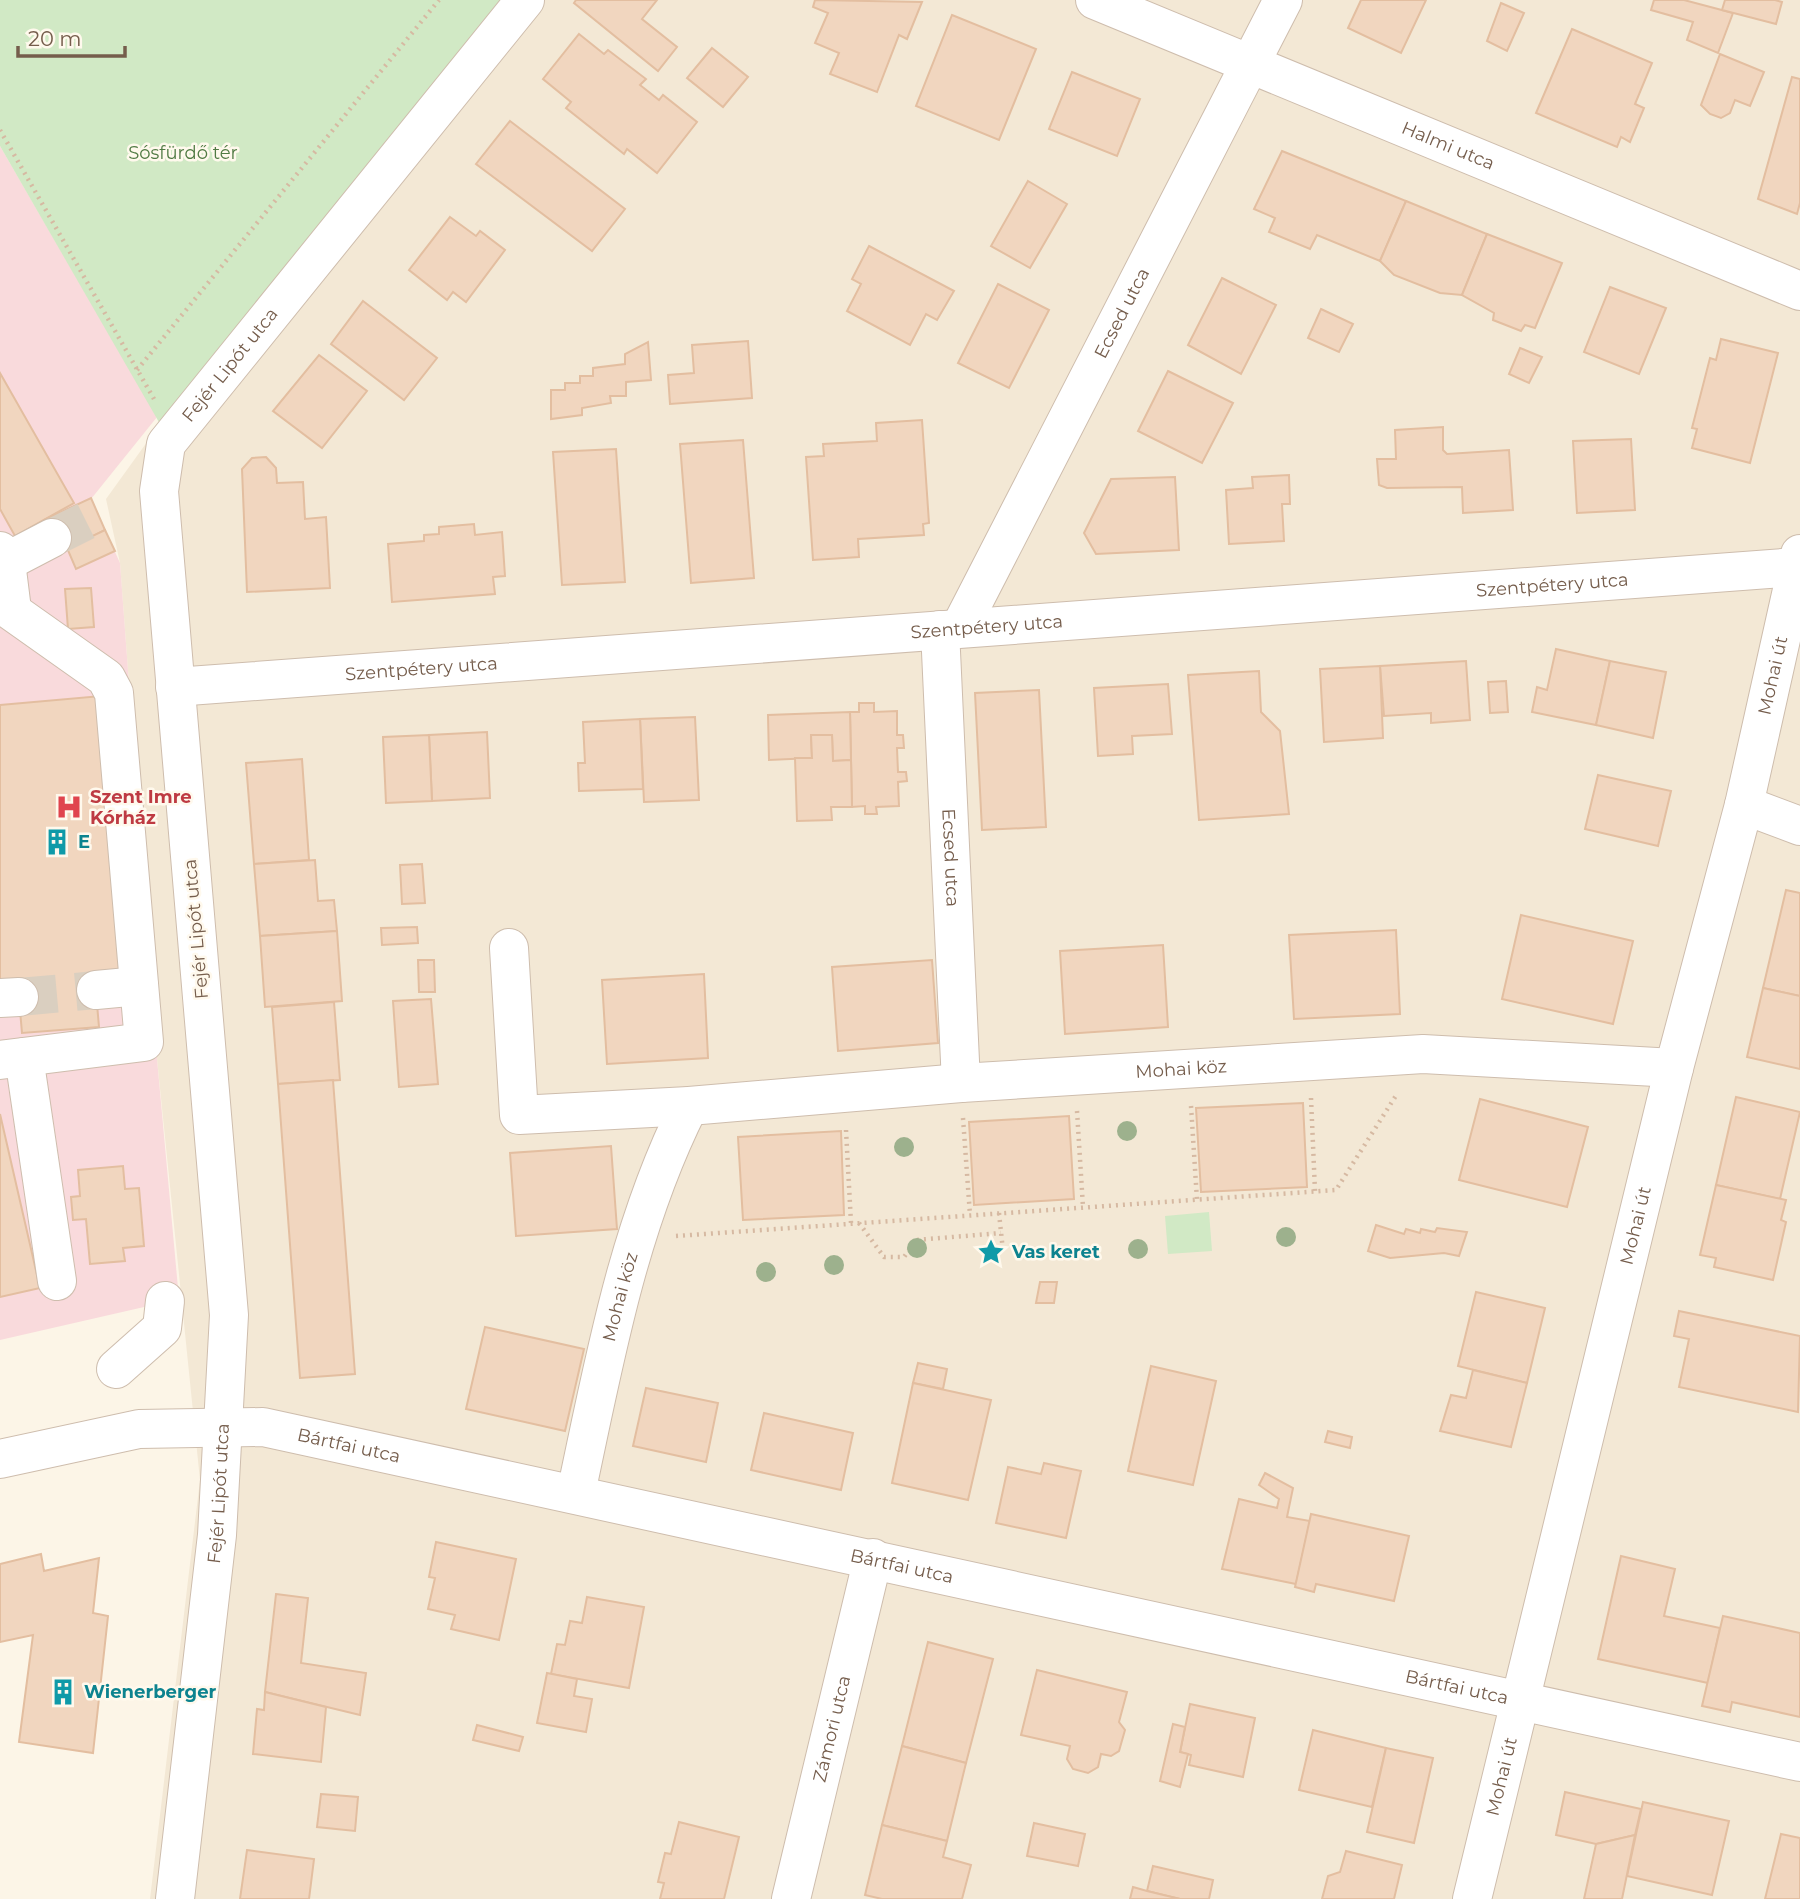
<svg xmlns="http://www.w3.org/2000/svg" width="1800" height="1899" font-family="Montserrat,sans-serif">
  <rect width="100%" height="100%" fill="#fcf5e7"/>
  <!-- residential -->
  <path fill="#f3e8d5" d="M 507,0 L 1800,0 L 1800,1899 L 150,1899 L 200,1480 L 157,1059 L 120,563 L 106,499 L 160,424 Z"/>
  <!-- medical -->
  <path fill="#f9dadc" d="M 0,146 L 157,417 L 91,499 L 120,563 L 157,1059 L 179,1299 L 0,1340 Z"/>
  <!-- green -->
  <g fill="#d1e9c5">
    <path d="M 0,0 L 507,0 L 160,424 L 0,146 Z"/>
    <path d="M 1209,1212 L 1212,1251 L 1168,1254 L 1165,1216 Z"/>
  </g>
  <!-- building -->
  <g fill="#f1d6bf" stroke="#e3bea0" stroke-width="2">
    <path d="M 576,0 L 657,0 L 642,19 L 677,47 L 658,71 L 574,3 Z"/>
    <path d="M 815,0 L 922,2 L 907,39 L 899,35 L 877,92 L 830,74 L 839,53 L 815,43 L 828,13 L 813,7 Z"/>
    <path d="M 1361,0 L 1426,0 L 1401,53 L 1348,28 Z"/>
    <path d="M 1654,0 L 1684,0 L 1733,13 L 1718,53 L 1687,40 L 1693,22 L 1651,10 Z"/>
    <path d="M 1725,0 L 1775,0 L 1782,2 L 1776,24 L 1722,10 Z"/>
    <path d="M 1501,3 L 1524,13 L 1507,51 L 1487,41 Z"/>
    <path d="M 952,15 L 1036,49 L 999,140 L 916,106 Z"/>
    <path d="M 1572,29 L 1652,63 L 1635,104 L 1644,108 L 1630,142 L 1621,137 L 1617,147 L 1536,113 Z"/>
    <path d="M 579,34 L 604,54 L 608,50 L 646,79 L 640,85 L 659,100 L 663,95 L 697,122 L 657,173 L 627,149 L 624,154 L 566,108 L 571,102 L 543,79 Z"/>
    <path d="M 712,48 L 748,77 L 723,107 L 687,78 Z"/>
    <path d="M 1720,54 L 1764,72 L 1750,106 L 1735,100 L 1730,113 L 1721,118 L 1710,114 L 1701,105 Z"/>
    <path d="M 1072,72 L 1140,99 L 1117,156 L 1049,129 Z"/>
    <path d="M 1792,77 L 1800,79 L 1800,203 L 1797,214 L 1758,199 Z"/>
    <path d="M 510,121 L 625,209 L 592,251 L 476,164 Z"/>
    <path d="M 1282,151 L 1406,201 L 1380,261 L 1317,235 L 1310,249 L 1269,232 L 1275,218 L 1254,209 Z"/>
    <path d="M 1028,181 L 1067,204 L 1030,268 L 991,246 Z"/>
    <path d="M 1406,201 L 1487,234 L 1462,295 L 1440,293 L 1394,275 L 1380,261 Z"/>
    <path d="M 450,217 L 476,236 L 480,231 L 505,250 L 466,302 L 453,292 L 447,300 L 409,270 Z"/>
    <path d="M 1487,234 L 1562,263 L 1535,328 L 1525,325 L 1521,331 L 1493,320 L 1494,313 L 1462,295 Z"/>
    <path d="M 869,246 L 954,291 L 937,320 L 926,314 L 910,345 L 847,311 L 861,284 L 852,279 Z"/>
    <path d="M 1222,278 L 1276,305 L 1241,374 L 1188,345 Z"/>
    <path d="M 998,284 L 1049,310 L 1009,388 L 958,363 Z"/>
    <path d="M 1610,287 L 1666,308 L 1639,374 L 1584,352 Z"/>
    <path d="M 363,301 L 437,358 L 404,400 L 331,344 Z"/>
    <path d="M 1321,309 L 1353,324 L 1339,352 L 1308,338 Z"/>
    <path d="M 1721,339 L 1778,353 L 1750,463 L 1692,448 L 1697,429 L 1692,428 L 1710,358 L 1716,360 Z"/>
    <path d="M 748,341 L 752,398 L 670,404 L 668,375 L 694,373 L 692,345 Z"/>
    <path d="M 648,342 L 651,380 L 626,382 L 626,396 L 610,396 L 611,403 L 582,408 L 582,415 L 551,419 L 551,390 L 565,390 L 565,383 L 580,383 L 580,376 L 593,376 L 593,368 L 625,364 L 625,354 Z"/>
    <path d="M 1520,348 L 1542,357 L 1529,383 L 1509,374 Z"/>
    <path d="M 319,355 L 367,391 L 322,448 L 273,411 Z"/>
    <path d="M 1168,371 L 1233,403 L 1202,463 L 1138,431 Z"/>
    <path d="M 0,373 L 74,503 L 15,536 L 0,509 Z"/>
    <path d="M 922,420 L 929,523 L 923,524 L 924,535 L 858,539 L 859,557 L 813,560 L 806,457 L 824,456 L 823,444 L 877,441 L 876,423 Z"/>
    <path d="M 1443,427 L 1443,450 L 1447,454 L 1509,450 L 1513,510 L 1463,513 L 1462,487 L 1387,488 L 1379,485 L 1377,459 L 1396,459 L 1395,430 Z"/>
    <path d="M 1631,439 L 1635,510 L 1577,513 L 1573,441 Z"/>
    <path d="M 743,440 L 754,578 L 691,583 L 680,444 Z"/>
    <path d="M 616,449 L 625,582 L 562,585 L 553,452 Z"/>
    <path d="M 266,457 L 276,468 L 277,483 L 303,482 L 305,519 L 326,517 L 330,588 L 247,592 L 242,469 L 252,458 Z"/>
    <path d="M 1289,475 L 1290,504 L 1282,504 L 1284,541 L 1229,544 L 1226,490 L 1253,488 L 1252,477 Z"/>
    <path d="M 1175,477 L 1179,550 L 1096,554 L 1084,533 L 1111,479 Z"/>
    <path d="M 91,498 L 105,530 L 73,547 L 55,544 L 44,520 Z"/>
    <path d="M 474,524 L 475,535 L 502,532 L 505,576 L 493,577 L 495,594 L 392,602 L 388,544 L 424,541 L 424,535 L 439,534 L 439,527 Z"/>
    <path d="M 105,530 L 115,551 L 76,569 L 67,548 Z"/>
    <path d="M 91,588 L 94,627 L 68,629 L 65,589 Z"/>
    <path d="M 1556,649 L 1610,661 L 1596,725 L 1532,712 L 1537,687 L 1547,690 Z"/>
    <path d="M 1466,661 L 1470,720 L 1431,723 L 1431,713 L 1384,716 L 1380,666 Z"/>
    <path d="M 1610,661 L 1666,672 L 1653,738 L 1596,725 Z"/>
    <path d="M 1380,666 L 1383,738 L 1324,742 L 1320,669 Z"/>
    <path d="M 1259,671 L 1261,712 L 1280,731 L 1289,814 L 1199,820 L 1188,675 Z"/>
    <path d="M 1506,681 L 1508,712 L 1490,713 L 1488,682 Z"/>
    <path d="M 1168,684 L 1172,734 L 1132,736 L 1133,754 L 1098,756 L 1094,688 Z"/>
    <path d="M 1039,690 L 1046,827 L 982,830 L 975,693 Z"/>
    <path d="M 101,696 L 125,979 L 95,981 L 99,1027 L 22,1033 L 18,987 L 0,989 L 0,705 Z"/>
    <path d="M 859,703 L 874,703 L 874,712 L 897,711 L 897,735 L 903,735 L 904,748 L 897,748 L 898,772 L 906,772 L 907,781 L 898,782 L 899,806 L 876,807 L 877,814 L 865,814 L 865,806 L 852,807 L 850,712 L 859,712 Z"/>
    <path d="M 850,712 L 851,760 L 833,761 L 832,735 L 811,735 L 812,758 L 769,760 L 768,715 Z"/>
    <path d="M 695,717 L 699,800 L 644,802 L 640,719 Z"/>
    <path d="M 640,719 L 643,789 L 579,791 L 578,763 L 585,763 L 583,722 Z"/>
    <path d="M 487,732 L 490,798 L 432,801 L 429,735 Z"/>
    <path d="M 429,735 L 432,801 L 386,803 L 383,737 Z"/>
    <path d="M 811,735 L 832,735 L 833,761 L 851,760 L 852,807 L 831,807 L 832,820 L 797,821 L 795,758 L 812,758 Z"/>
    <path d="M 302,759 L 309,860 L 254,864 L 246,763 Z"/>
    <path d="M 1598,775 L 1671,791 L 1658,846 L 1585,829 Z"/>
    <path d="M 315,860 L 318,901 L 334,900 L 337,931 L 260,936 L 254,864 Z"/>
    <path d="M 422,864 L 425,903 L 402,904 L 400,865 Z"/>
    <path d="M 1786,890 L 1800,893 L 1800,996 L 1763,988 Z"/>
    <path d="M 1521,915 L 1633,941 L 1613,1024 L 1502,999 Z"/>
    <path d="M 417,927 L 418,943 L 382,945 L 381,928 Z"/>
    <path d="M 1396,930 L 1400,1014 L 1294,1019 L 1289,935 Z"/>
    <path d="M 337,931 L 342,1001 L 265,1007 L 260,936 Z"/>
    <path d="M 1163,945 L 1168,1027 L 1065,1034 L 1060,951 Z"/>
    <path d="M 418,960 L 434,960 L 435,992 L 419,992 Z"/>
    <path d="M 932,960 L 938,1043 L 838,1051 L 832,967 Z"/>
    <path d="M 704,974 L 708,1058 L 607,1064 L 602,980 Z"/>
    <path d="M 1763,988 L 1800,996 L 1800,1069 L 1747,1057 Z"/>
    <path d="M 431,999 L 438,1084 L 399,1087 L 393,1001 Z"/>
    <path d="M 334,1002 L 340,1080 L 278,1084 L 272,1007 Z"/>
    <path d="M 333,1080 L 355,1374 L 300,1378 L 278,1084 Z"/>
    <path d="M 1736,1097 L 1800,1112 L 1780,1199 L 1716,1185 Z"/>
    <path d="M 1480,1099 L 1588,1127 L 1567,1207 L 1459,1180 Z"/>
    <path d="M 1303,1103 L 1307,1187 L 1201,1192 L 1196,1108 Z"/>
    <path d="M 0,1114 L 40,1288 L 0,1297 Z"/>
    <path d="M 1069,1116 L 1074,1199 L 974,1205 L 969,1122 Z"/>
    <path d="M 841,1131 L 844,1215 L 743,1220 L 738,1137 Z"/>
    <path d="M 611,1146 L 617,1229 L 516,1236 L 510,1153 Z"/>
    <path d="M 123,1166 L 125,1189 L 139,1188 L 144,1246 L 123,1248 L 125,1261 L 90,1264 L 86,1219 L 73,1220 L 71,1197 L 80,1196 L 78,1170 Z"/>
    <path d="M 1716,1185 L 1786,1200 L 1781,1220 L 1786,1222 L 1773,1280 L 1714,1267 L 1716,1258 L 1700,1255 Z"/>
    <path d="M 1376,1225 L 1404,1234 L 1406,1229 L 1420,1233 L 1421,1229 L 1435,1232 L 1437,1228 L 1467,1232 L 1459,1256 L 1444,1253 L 1390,1258 L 1368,1251 Z"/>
    <path d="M 1040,1282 L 1057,1282 L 1054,1303 L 1036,1303 Z"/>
    <path d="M 1476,1292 L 1545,1308 L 1527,1383 L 1458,1366 Z"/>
    <path d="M 1679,1311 L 1800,1336 L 1798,1412 L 1679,1387 L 1689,1339 L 1674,1336 Z"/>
    <path d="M 485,1327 L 584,1349 L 565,1431 L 466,1409 Z"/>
    <path d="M 918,1363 L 947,1369 L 943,1389 L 913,1383 Z"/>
    <path d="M 1151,1366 L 1216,1381 L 1193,1485 L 1128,1471 Z"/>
    <path d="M 1473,1370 L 1527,1383 L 1511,1447 L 1440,1431 L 1451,1395 L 1466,1398 Z"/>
    <path d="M 913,1383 L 991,1400 L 968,1500 L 892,1483 Z"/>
    <path d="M 646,1388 L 718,1403 L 706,1462 L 633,1446 Z"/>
    <path d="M 764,1413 L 853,1433 L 841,1490 L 751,1470 Z"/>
    <path d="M 1328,1431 L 1352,1437 L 1350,1448 L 1325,1442 Z"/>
    <path d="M 1044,1463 L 1081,1471 L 1066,1538 L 996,1523 L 1008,1467 L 1041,1474 Z"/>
    <path d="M 1265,1473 L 1293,1488 L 1287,1517 L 1310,1521 L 1296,1584 L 1222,1569 L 1239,1499 L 1277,1508 L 1279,1499 L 1259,1485 Z"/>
    <path d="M 1311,1514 L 1409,1536 L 1394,1601 L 1316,1584 L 1314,1592 L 1295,1587 Z"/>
    <path d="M 436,1542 L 516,1559 L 499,1640 L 451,1629 L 455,1615 L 428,1609 L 435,1578 L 429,1577 Z"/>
    <path d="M 41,1554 L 44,1571 L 99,1558 L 93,1613 L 108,1616 L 93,1753 L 19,1742 L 33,1635 L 0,1642 L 0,1564 Z"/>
    <path d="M 1621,1556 L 1675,1569 L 1664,1616 L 1720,1628 L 1708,1683 L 1598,1659 Z"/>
    <path d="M 276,1594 L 308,1598 L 301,1663 L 366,1673 L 360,1715 L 265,1692 Z"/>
    <path d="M 587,1597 L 644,1607 L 629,1688 L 551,1674 L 557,1644 L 565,1645 L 570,1621 L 582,1623 Z"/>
    <path d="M 1723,1616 L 1800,1633 L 1800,1717 L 1732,1702 L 1730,1712 L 1702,1706 Z"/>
    <path d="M 928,1642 L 993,1659 L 966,1763 L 902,1746 Z"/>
    <path d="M 1037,1670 L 1127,1692 L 1119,1722 L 1125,1730 L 1119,1751 L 1111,1756 L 1101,1754 L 1098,1767 L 1088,1773 L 1073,1769 L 1067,1759 L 1070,1746 L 1021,1735 Z"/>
    <path d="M 547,1673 L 577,1679 L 574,1696 L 592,1699 L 586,1732 L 537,1723 Z"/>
    <path d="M 265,1692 L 326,1707 L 321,1762 L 253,1754 L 257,1709 L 264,1710 Z"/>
    <path d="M 1190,1704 L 1255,1718 L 1243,1777 L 1189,1765 L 1191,1755 L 1180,1752 Z"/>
    <path d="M 1173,1724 L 1185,1727 L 1180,1752 L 1188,1754 L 1180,1787 L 1160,1781 Z"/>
    <path d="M 477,1725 L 523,1737 L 519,1751 L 473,1740 Z"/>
    <path d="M 1313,1730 L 1386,1748 L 1372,1807 L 1299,1790 Z"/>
    <path d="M 902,1746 L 966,1763 L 947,1841 L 882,1825 Z"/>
    <path d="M 1386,1748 L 1433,1758 L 1414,1843 L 1367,1832 Z"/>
    <path d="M 1565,1792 L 1641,1809 L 1635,1835 L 1596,1844 L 1556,1835 Z"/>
    <path d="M 321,1794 L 358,1797 L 355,1831 L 317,1827 Z"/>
    <path d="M 1643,1802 L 1729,1821 L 1712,1895 L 1627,1876 Z"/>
    <path d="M 679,1822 L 739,1837 L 724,1899 L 660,1899 L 664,1883 L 658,1882 L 665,1853 L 671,1854 Z"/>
    <path d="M 1034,1823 L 1085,1834 L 1078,1866 L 1027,1856 Z"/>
    <path d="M 882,1825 L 947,1841 L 943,1857 L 971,1865 L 962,1899 L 882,1899 L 865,1895 Z"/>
    <path d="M 1781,1834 L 1800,1838 L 1800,1899 L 1765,1899 Z"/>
    <path d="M 1635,1835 L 1622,1899 L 1584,1899 L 1596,1844 Z"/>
    <path d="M 247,1850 L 314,1859 L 309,1899 L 240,1899 Z"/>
    <path d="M 1346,1851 L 1402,1865 L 1394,1899 L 1322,1899 L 1328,1876 L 1340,1872 Z"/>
    <path d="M 1153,1866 L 1213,1880 L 1209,1899 L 1180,1899 L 1147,1891 Z"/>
    <path d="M 1133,1887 L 1147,1891 L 1180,1899 L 1130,1899 Z"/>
  </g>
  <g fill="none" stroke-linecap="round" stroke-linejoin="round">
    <!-- minor-tunnel -->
    <g stroke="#dacfc0" stroke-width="38" stroke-dasharray="38 19" stroke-linecap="butt">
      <path d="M 52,538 L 98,515"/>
      <path d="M 19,997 L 96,990"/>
    </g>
    <!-- minor casing -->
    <g stroke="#cebdad" stroke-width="40">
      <g id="minor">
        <path id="s1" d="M 1095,0 L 1800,291"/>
        <path d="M 0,551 L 6,562 L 12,610"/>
        <path d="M 6,562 L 52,538"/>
        <path d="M 0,603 L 106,678 L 114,693 L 144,1042 L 0,1060"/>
        <path id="s2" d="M 960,628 L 1283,0"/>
        <path id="s3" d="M 940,630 L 961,1083"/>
        <path id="s4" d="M 175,687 L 1797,567"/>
        <path d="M 1744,805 L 1800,826"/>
        <path id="s5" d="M 509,948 L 519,1115 L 689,1106 L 961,1083 L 1423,1054 L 1674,1068"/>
        <path d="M 96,990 L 139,986"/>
        <path d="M 0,998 L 19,997"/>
        <path d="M 24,1057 L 57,1281"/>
        <path d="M 116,1369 L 162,1328 L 165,1301"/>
        <path id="s6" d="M 0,1459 L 139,1429 L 263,1427 L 1800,1762"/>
        <path id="s7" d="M 576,1493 C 604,1362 628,1227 689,1106"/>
        <path id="s8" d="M 175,1899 L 217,1535 L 229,1315 L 159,491 L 166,444 L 525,0"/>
        <path id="s9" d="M 791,1899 L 873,1558"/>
        <path id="s10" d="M 1472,1899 L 1674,1068 L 1744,805 L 1800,554"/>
      </g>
    </g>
    <!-- path -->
    <g stroke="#d6b9a2" stroke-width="4.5" stroke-dasharray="2 5" stroke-linecap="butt">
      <path d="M 0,130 L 154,399"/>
      <path d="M 137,370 L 439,0"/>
      <path d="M 1311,1098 L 1315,1191"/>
      <path d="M 1191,1106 L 1197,1200"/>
      <path d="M 1077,1111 L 1083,1207"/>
      <path d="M 963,1118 L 970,1215"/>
      <path d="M 846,1130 L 851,1223"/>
      <path d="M 999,1213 L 1003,1251"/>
      <path d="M 859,1223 L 884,1257 L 904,1257 L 916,1240 L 1001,1233"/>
      <path d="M 676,1236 L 1336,1190 L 1397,1094"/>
    </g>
    <!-- minor -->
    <use href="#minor" stroke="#fff" stroke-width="38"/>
  </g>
  <!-- trees -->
  <g fill="#9db18d">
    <circle cx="1127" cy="1131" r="10"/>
    <circle cx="904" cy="1147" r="10"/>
    <circle cx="1286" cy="1237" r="10"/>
    <circle cx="917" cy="1248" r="10"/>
    <circle cx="1138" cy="1249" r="10"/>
    <circle cx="834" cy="1265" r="10"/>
    <circle cx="766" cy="1272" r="10"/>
  </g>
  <!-- icons -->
  <defs>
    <g id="hospital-bare" transform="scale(2.1)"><path d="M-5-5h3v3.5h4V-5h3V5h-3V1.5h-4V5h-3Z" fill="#e0444e" stroke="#fff9ed" stroke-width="2.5" paint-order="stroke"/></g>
    <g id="building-bare" transform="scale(2.1)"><path d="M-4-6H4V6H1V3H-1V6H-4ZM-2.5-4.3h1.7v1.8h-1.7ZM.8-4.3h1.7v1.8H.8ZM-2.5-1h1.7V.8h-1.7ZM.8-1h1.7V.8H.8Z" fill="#0f9aa8" stroke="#fff9ed" stroke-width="2.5" paint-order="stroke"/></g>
    <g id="sight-bare" transform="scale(2.1)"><path d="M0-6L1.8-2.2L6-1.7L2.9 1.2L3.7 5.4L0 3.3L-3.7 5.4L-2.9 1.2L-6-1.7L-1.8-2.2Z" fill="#0f9aa8" stroke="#fff9ed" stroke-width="2.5" paint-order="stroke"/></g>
  </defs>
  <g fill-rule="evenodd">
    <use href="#hospital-bare" x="69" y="807"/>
    <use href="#building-bare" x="57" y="842"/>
    <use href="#sight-bare" x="991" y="1252"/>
    <use href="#building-bare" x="63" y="1692"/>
  </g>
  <g text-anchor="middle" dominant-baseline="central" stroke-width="5" stroke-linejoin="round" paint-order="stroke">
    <!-- street labels -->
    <g font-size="18" fill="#755d4c" stroke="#fff9ed">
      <text stroke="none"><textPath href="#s1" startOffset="382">Halmi utca</textPath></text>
      <text stroke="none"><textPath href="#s2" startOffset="354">Ecsed utca</textPath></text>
      <text stroke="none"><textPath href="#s8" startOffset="1563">Fejér Lipót utca</textPath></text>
      <text stroke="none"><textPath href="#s4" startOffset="1381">Szentpétery utca</textPath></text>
      <text stroke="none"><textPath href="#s4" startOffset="814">Szentpétery utca</textPath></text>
      <text stroke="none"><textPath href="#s4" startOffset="247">Szentpétery utca</textPath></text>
      <text stroke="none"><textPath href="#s10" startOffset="1260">Mohai út</textPath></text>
      <text stroke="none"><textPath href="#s3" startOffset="228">Ecsed utca</textPath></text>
      <text transform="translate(196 929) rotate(-95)">Fejér Lipót utca</text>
      <text stroke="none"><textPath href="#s5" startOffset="831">Mohai köz</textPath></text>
      <text stroke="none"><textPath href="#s10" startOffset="693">Mohai út</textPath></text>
      <text stroke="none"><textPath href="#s7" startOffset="201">Mohai köz</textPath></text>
      <text stroke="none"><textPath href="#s6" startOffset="354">Bártfai utca</textPath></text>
      <text stroke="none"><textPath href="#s8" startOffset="408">Fejér Lipót utca</textPath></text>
      <text stroke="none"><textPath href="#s6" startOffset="920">Bártfai utca</textPath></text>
      <text stroke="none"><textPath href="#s6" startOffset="1488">Bártfai utca</textPath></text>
      <text stroke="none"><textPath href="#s9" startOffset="175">Zámori utca</textPath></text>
      <text stroke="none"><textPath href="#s10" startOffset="126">Mohai út</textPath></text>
    </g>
    <!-- park labels -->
    <g font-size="18" fill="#507a43" stroke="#fff9ed">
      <text x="183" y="153">Sósfürdő tér</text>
    </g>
    <!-- health labels -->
    <g font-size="18" font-weight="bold" fill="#be3a42" stroke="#fff9ed" text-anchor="start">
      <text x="90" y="797">Szent Imre<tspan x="90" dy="21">Kórház</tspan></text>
    </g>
    <!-- culture labels -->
    <g font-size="18" font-weight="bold" fill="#0d838f" stroke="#fff9ed" text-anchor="start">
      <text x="78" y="842">E</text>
      <text x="1012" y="1252">Vas keret</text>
      <text x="84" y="1692">Wienerberger</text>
    </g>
  </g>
  <!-- scale -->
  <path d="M18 46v10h107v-10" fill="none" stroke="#755d4c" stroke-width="3.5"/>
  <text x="28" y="46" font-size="21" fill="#755d4c" stroke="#fff9ed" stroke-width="5" paint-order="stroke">20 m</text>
</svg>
